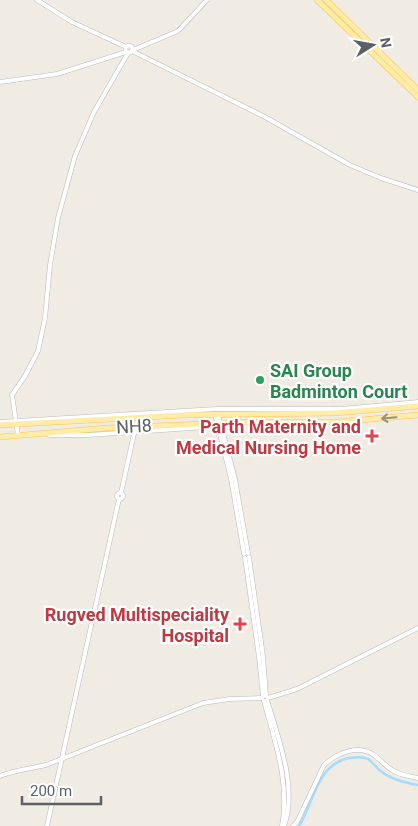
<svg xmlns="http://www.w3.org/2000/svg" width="418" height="826" font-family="Roboto,sans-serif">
  <rect width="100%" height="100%" fill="#f0ece3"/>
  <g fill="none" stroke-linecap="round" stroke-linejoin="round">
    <!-- canal -->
    <path stroke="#a4dcff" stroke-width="2.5" d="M 299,826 C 314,802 317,764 349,758 C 355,757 362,756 368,759 C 373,762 377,769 382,772 C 392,780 406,783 418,785"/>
    <!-- tertiary casing -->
    <g stroke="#b6babf" stroke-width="5">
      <g id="tertiary">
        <path d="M 37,0 L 72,22 L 126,47"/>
        <path d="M 132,51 L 265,117 L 350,165 L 381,178 L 418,190"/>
        <path d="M 215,414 L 231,479 L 244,554"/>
        <path d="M 218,414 L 235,479 L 248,553"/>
        <path d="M 0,422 L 216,409 L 342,409 L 418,402"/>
        <path d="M 18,435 L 12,395 L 25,376 L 38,351 L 45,318 L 50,265 L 58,218 L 75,156 L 94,112 L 128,53"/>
        <path d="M 49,435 L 88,435 L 221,426"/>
        <path d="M 121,493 L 135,429"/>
        <circle cx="120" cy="496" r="3"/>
        <path d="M 249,557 L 263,656 L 266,696"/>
        <path d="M 245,558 L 259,657 L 263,696"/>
        <path d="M 268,698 L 297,689 L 418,628"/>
        <path d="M 267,700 C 278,737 298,788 284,826"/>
        <path d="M 264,701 C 275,742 290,783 282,826"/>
        <path d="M 0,776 C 15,770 30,769 46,765 L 203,703 L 230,699 L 262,698"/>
        <path d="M 47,826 L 119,499"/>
        <path d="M 293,826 L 297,822 L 324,765 C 337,753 358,744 374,755 C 380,759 385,766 392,770 C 399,775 409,776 418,778"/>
      </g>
    </g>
    <!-- secondary casing -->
    <g stroke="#b7bbc1" stroke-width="5">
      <g id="secondary">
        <circle cx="129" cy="49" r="3.5"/>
        <path d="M 133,50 L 178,31 L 207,0"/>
        <path d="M 0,82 L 57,74 L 126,52"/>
      </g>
    </g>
    <!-- primary casing -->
    <g stroke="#fec34e" stroke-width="6">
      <g id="primary">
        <path d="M 317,0 L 418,97"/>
        <path d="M 326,0 L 418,90"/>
        <path d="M 0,425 L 185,415 L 335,413 L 418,406"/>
        <path d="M 0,437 L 107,428 L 249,422 L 337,422 L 418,415"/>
      </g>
    </g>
    <!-- tertiary -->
    <use href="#tertiary" stroke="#fff" stroke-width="4"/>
    <!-- secondary -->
    <use href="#secondary" stroke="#fff" stroke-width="4"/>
    <!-- primary -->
    <use href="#primary" stroke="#ffeca9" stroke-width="5"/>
  </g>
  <!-- one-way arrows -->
  <defs><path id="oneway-shaft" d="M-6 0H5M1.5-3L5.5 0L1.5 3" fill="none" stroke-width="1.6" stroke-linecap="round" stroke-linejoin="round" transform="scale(1.25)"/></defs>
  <use stroke="#94917d" href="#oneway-shaft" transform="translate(389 418) rotate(175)"/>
  <!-- markers -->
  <circle fill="#2e9e5b" stroke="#fff" stroke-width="2" cx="260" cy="380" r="5"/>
  <g fill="#e0444e" stroke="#fff" stroke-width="2">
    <path d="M369.5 428.5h5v5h5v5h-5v5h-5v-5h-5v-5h5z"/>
    <path d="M237.5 616.5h5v5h5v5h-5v5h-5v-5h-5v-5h5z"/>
  </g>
  <g text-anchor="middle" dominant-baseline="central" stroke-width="4.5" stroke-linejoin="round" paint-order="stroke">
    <!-- leisure labels -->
    <g font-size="18" font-weight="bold" fill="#27864d" stroke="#fff" text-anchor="start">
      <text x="270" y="370">SAI Group<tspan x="270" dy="21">Badminton Court</tspan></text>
    </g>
    <!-- street labels -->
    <g font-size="18" fill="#5b6066" stroke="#fff">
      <text transform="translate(134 426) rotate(-3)">NH8</text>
    </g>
    <!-- health labels -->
    <g font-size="18" font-weight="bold" fill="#be3a42" stroke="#fff" text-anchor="end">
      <text x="361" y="426">Parth Maternity and<tspan x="361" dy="21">Medical Nursing Home</tspan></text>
      <text x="229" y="614">Rugved Multispeciality<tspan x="229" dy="21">Hospital</tspan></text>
    </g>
  </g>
  <!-- north arrow -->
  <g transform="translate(373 45) rotate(79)" stroke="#ffffff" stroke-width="4" paint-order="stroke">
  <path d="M0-4L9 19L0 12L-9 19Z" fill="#5b6066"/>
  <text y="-8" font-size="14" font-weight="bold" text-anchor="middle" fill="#5b6066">N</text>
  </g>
  <!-- scale -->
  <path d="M22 796v8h79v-8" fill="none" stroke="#5b6066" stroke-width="2.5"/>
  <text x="30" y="796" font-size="15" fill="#5b6066" stroke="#ffffff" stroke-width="4" paint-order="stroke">200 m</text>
</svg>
